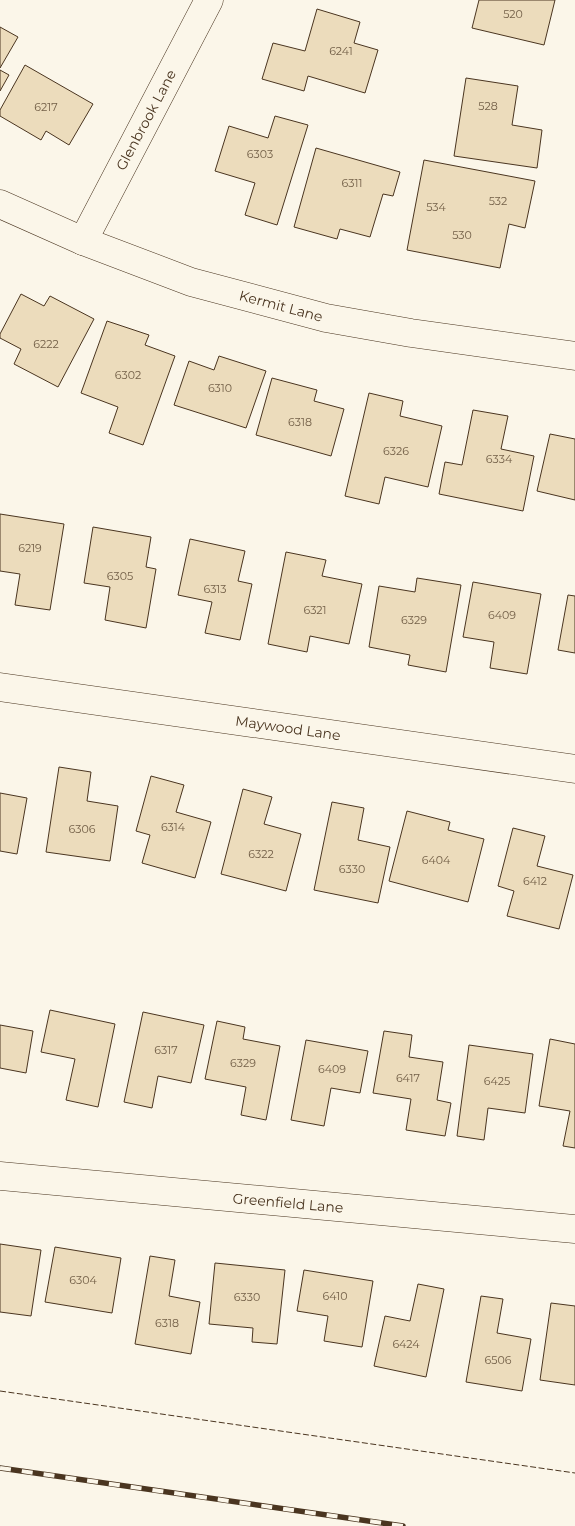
<svg xmlns="http://www.w3.org/2000/svg" width="575" height="1526" font-family="Montserrat,sans-serif">
  <rect width="100%" height="100%" fill="#fbf6e9"/>
  <!-- building -->
  <g fill="#ecdcbc" stroke="#4a3520">
    <path d="M 479,0 L 555,0 L 544,45 L 472,28 Z"/>
    <path d="M 317,9 L 360,22 L 354,43 L 378,50 L 365,93 L 308,76 L 304,91 L 262,79 L 273,43 L 305,51 Z"/>
    <path d="M 0,27 L 18,37 L 0,68 Z"/>
    <path d="M 25,65 L 93,104 L 69,145 L 46,131 L 41,140 L 0,116 L 0,110 Z"/>
    <path d="M 0,70 L 9,75 L 0,91 Z"/>
    <path d="M 466,78 L 518,86 L 512,125 L 542,130 L 537,168 L 454,156 Z"/>
    <path d="M 275,116 L 308,125 L 277,225 L 245,215 L 255,183 L 215,171 L 229,126 L 268,138 Z"/>
    <path d="M 316,148 L 400,172 L 393,196 L 383,194 L 370,237 L 340,229 L 337,239 L 294,227 Z"/>
    <path d="M 424,160 L 535,181 L 525,228 L 509,224 L 500,268 L 407,250 Z"/>
    <path d="M 21,294 L 44,306 L 50,296 L 94,319 L 58,387 L 14,364 L 21,349 L 0,338 L 0,334 Z"/>
    <path d="M 107,321 L 149,335 L 145,345 L 175,356 L 143,445 L 109,433 L 118,407 L 81,393 Z"/>
    <path d="M 219,356 L 266,371 L 246,428 L 174,405 L 189,361 L 214,370 Z"/>
    <path d="M 272,378 L 317,390 L 314,401 L 344,409 L 331,456 L 256,435 Z"/>
    <path d="M 369,393 L 403,401 L 400,416 L 442,426 L 428,487 L 385,477 L 379,504 L 345,496 Z"/>
    <path d="M 473,410 L 508,416 L 501,449 L 534,456 L 523,511 L 439,494 L 445,462 L 462,465 Z"/>
    <path d="M 550,434 L 575,439 L 575,500 L 537,491 Z"/>
    <path d="M 0,514 L 64,524 L 50,610 L 15,605 L 20,574 L 0,571 Z"/>
    <path d="M 93,527 L 151,537 L 146,567 L 156,569 L 146,628 L 105,620 L 110,587 L 84,583 Z"/>
    <path d="M 190,539 L 245,551 L 238,581 L 252,584 L 240,640 L 205,633 L 212,602 L 178,595 Z"/>
    <path d="M 286,552 L 326,560 L 322,576 L 362,584 L 349,644 L 310,636 L 307,652 L 268,644 Z"/>
    <path d="M 417,578 L 461,585 L 446,672 L 408,665 L 410,655 L 369,647 L 379,586 L 415,592 Z"/>
    <path d="M 473,582 L 541,594 L 527,674 L 490,668 L 494,642 L 463,637 Z"/>
    <path d="M 568,595 L 575,596 L 575,653 L 558,650 Z"/>
    <path d="M 59,767 L 91,772 L 87,801 L 118,806 L 110,861 L 46,852 Z"/>
    <path d="M 151,776 L 184,785 L 176,812 L 211,822 L 195,878 L 142,863 L 150,835 L 136,831 Z"/>
    <path d="M 243,789 L 272,797 L 264,824 L 301,834 L 286,891 L 221,874 Z"/>
    <path d="M 0,793 L 27,798 L 17,854 L 0,851 Z"/>
    <path d="M 332,802 L 364,808 L 358,840 L 390,847 L 378,903 L 314,890 Z"/>
    <path d="M 407,811 L 450,822 L 448,830 L 484,839 L 468,902 L 389,881 Z"/>
    <path d="M 513,828 L 545,836 L 537,866 L 573,875 L 559,929 L 507,916 L 514,891 L 498,886 Z"/>
    <path d="M 50,1010 L 115,1024 L 98,1107 L 66,1100 L 75,1059 L 41,1052 Z"/>
    <path d="M 143,1012 L 204,1025 L 191,1083 L 158,1076 L 152,1108 L 124,1102 Z"/>
    <path d="M 217,1021 L 245,1027 L 243,1039 L 280,1046 L 266,1120 L 241,1115 L 246,1087 L 205,1079 Z"/>
    <path d="M 0,1025 L 33,1031 L 26,1073 L 0,1068 Z"/>
    <path d="M 384,1031 L 412,1035 L 409,1057 L 443,1062 L 437,1100 L 451,1103 L 445,1136 L 406,1130 L 411,1099 L 373,1093 Z"/>
    <path d="M 550,1039 L 575,1044 L 575,1148 L 563,1146 L 570,1111 L 539,1106 Z"/>
    <path d="M 306,1040 L 368,1051 L 360,1093 L 331,1088 L 324,1126 L 291,1120 Z"/>
    <path d="M 469,1045 L 533,1054 L 525,1113 L 488,1108 L 484,1140 L 457,1136 Z"/>
    <path d="M 0,1244 L 41,1250 L 31,1316 L 0,1312 Z"/>
    <path d="M 55,1247 L 121,1258 L 112,1313 L 45,1302 Z"/>
    <path d="M 150,1256 L 175,1260 L 169,1296 L 200,1302 L 191,1354 L 135,1344 Z"/>
    <path d="M 215,1263 L 285,1270 L 277,1344 L 252,1342 L 253,1328 L 209,1324 Z"/>
    <path d="M 304,1270 L 373,1281 L 362,1347 L 324,1341 L 328,1316 L 297,1311 Z"/>
    <path d="M 418,1284 L 444,1289 L 426,1377 L 374,1366 L 385,1316 L 410,1321 Z"/>
    <path d="M 481,1296 L 503,1299 L 497,1333 L 531,1339 L 522,1391 L 466,1382 Z"/>
    <path d="M 551,1303 L 575,1306 L 575,1385 L 540,1380 Z"/>
  </g>
  <g fill="none" stroke-linecap="round" stroke-linejoin="round">
    <!-- minor casing -->
    <g stroke="#4a3520" stroke-width="29">
      <g id="minor">
        <path d="M 0,204 L 83,241 L 191,282 L 326,318 L 411,333 L 575,356"/>
        <path d="M 83,241 L 209,0"/>
        <path d="M 0,687 L 575,769"/>
        <path d="M 0,1176 L 575,1229"/>
      </g>
    </g>
    <!-- minor -->
    <use href="#minor" stroke="#fbf6e9" stroke-width="28"/>
    <!-- rail casing -->
    <g stroke="#4a3520" stroke-width="5.5">
      <path id="rail" d="M 0,1468 L 403,1526"/>
    </g>
    <!-- rail -->
    <use href="#rail" stroke="#fbf6e9" stroke-width="4" stroke-dasharray="11" stroke-linecap="butt"/>
    <!-- fence -->
    <path stroke="#4a3520" stroke-width="1" stroke-dasharray="6 2.5" stroke-linecap="butt" d="M 0,1391 L 575,1473"/>
  </g>
  <g text-anchor="middle" dominant-baseline="central" stroke-width="4" stroke-linejoin="round" paint-order="stroke">
    <!-- number labels -->
    <g font-size="11" fill="#725f47">
      <text x="513" y="14">520</text>
      <text x="341" y="51">6241</text>
      <text x="488" y="106">528</text>
      <text x="46" y="107">6217</text>
      <text x="260" y="154">6303</text>
      <text x="352" y="183">6311</text>
      <text x="498" y="201">532</text>
      <text x="436" y="207">534</text>
      <text x="462" y="235">530</text>
      <text x="46" y="344">6222</text>
      <text x="128" y="375">6302</text>
      <text x="220" y="388">6310</text>
      <text x="300" y="422">6318</text>
      <text x="396" y="451">6326</text>
      <text x="499" y="459">6334</text>
      <text x="30" y="548">6219</text>
      <text x="120" y="576">6305</text>
      <text x="215" y="589">6313</text>
      <text x="315" y="610">6321</text>
      <text x="502" y="615">6409</text>
      <text x="414" y="620">6329</text>
      <text x="173" y="827">6314</text>
      <text x="82" y="829">6306</text>
      <text x="261" y="854">6322</text>
      <text x="436" y="860">6404</text>
      <text x="352" y="869">6330</text>
      <text x="535" y="881">6412</text>
      <text x="166" y="1050">6317</text>
      <text x="243" y="1063">6329</text>
      <text x="332" y="1069">6409</text>
      <text x="408" y="1078">6417</text>
      <text x="497" y="1081">6425</text>
      <text x="83" y="1280">6304</text>
      <text x="335" y="1296">6410</text>
      <text x="247" y="1297">6330</text>
      <text x="167" y="1323">6318</text>
      <text x="406" y="1344">6424</text>
      <text x="498" y="1360">6506</text>
    </g>
    <!-- street labels -->
    <g font-size="14" fill="#4a3520" stroke="#fbf6e9">
      <text transform="translate(146 120) rotate(-62)">Glenbrook Lane</text>
      <text transform="translate(281 306) rotate(15)">Kermit Lane</text>
      <text transform="translate(288 728) rotate(8)">Maywood Lane</text>
      <text transform="translate(288 1203) rotate(5)">Greenfield Lane</text>
    </g>
  </g>
</svg>
